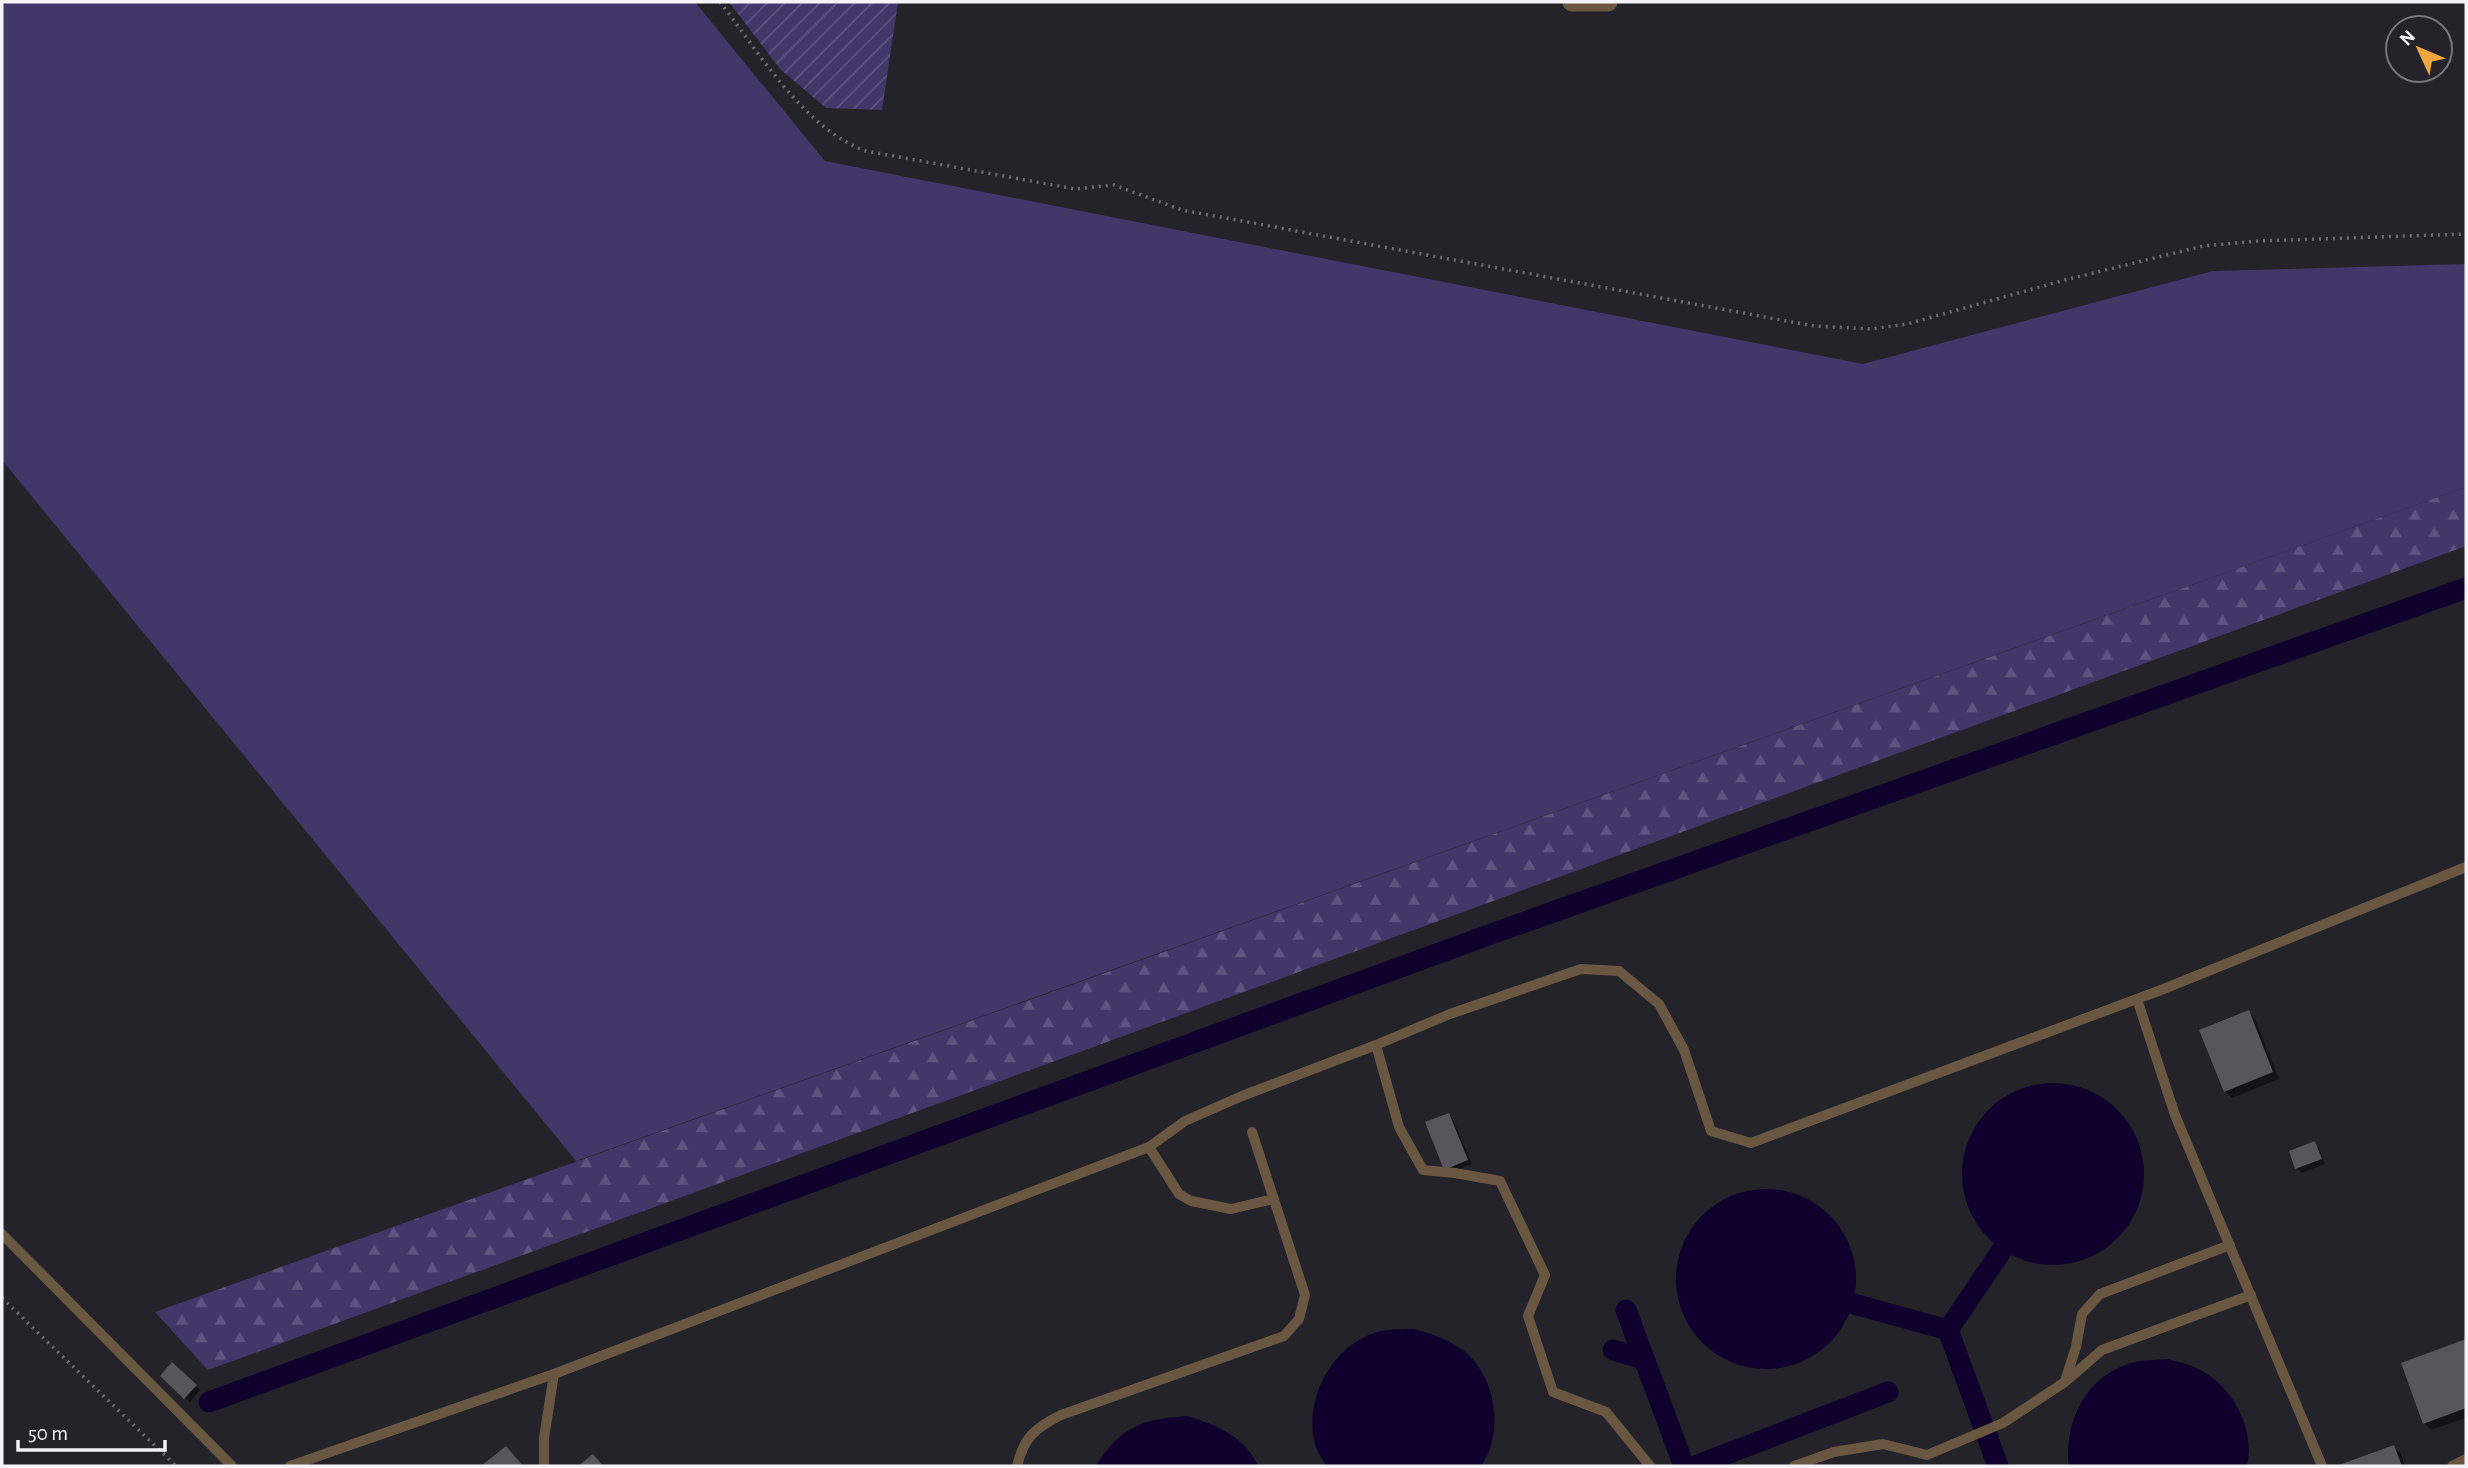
<svg xmlns="http://www.w3.org/2000/svg" width="2468" height="1468" font-family="'Alegreya Sans',sans-serif">
  <defs>
    <pattern id="forest-firs" width="22" height="20" patternUnits="userSpaceOnUse" patternTransform="scale(1.75)"><rect width="22" height="20" fill="#413769"/><path d="M5 1l3.5 6h-7zM16 11l3.5 6h-7z" fill="#5d547f"/></pattern>
    <pattern id="garden-furrows" width="10" height="10" patternUnits="userSpaceOnUse" patternTransform="scale(1.75)"><rect width="10" height="10" fill="#413769"/><path d="M-1 1l2-2M0 10L10 0M9 11l2-2" fill="none" stroke="#5d547f"/></pattern>
  </defs>
  <rect width="100%" height="100%" fill="#242329"/>
  <!-- grass -->
  <path fill="#413769" d="M 2,2 L 695,2 L 825,161 L 1863,364 L 2213,271 L 2466,264 L 2466,487 L 576,1161 L 2,460 Z"/>
  <!-- forest -->
  <path fill="url(#forest-firs)" d="M 2466,487 L 2466,546 L 208,1370 L 155,1312 Z"/>
  <!-- garden -->
  <path fill="url(#garden-furrows)" d="M 729,2 L 898,2 L 882,110 L 826,108 L 780,69 Z"/>
  <!-- water -->
  <g fill="#0f002d">
    <circle cx="2053" cy="1174" r="91"/>
    <circle cx="1766" cy="1279" r="90"/>
    <path d="M 1414,1329 C 1432,1334 1448,1339 1464,1351 C 1496,1377 1505,1433 1481,1466 L 1326,1466 C 1323,1460 1318,1453 1316,1447 C 1301,1398 1335,1339 1386,1330 C 1395,1329 1405,1329 1414,1329 Z"/>
    <path d="M 2168,1359 C 2176,1362 2186,1363 2194,1367 C 2231,1382 2256,1428 2247,1466 L 2069,1466 C 2063,1419 2090,1369 2141,1361 C 2149,1360 2159,1360 2168,1359 Z"/>
    <path d="M 1187,1416 C 1217,1425 1244,1436 1258,1466 L 1096,1466 C 1120,1427 1142,1419 1187,1416 Z"/>
  </g>
  <!-- shadow -->
  <g fill="#0007">
    <path d="M 2248,1012 L 2255,1019 L 2279,1079 L 2232,1098 L 2225,1091 Z"/>
    <path d="M 1449,1115 L 1453,1119 L 1472,1164 L 1450,1173 L 1445,1169 Z"/>
    <path d="M 2315,1143 L 2319,1148 L 2325,1164 L 2301,1173 L 2297,1168 Z"/>
    <path d="M 2466,1341 L 2466,1418 L 2431,1430 L 2424,1423 L 2403,1364 Z"/>
    <path d="M 172,1365 L 200,1390 L 190,1402 L 162,1376 Z"/>
    <path d="M 2394,1447 L 2401,1454 L 2405,1466 L 2340,1466 Z"/>
  </g>
  <g fill="none" stroke-linecap="round" stroke-linejoin="round">
    <!-- canal -->
    <g stroke="#0f002d" stroke-width="21">
      <path d="M 1854,1304 L 1948,1330 L 1998,1466"/>
      <path d="M 1626,1310 L 1684,1466"/>
      <path d="M 1948,1330 L 2002,1250"/>
      <path d="M 1613,1350 L 1644,1359"/>
      <path d="M 209,1402 L 1505,929 L 2466,588"/>
      <path d="M 1695,1466 L 1888,1392"/>
    </g>
  </g>
  <!-- building -->
  <g fill="#57565d">
    <path d="M 2249,1010 L 2273,1072 L 2224,1092 L 2199,1030 Z"/>
    <path d="M 1449,1113 L 1468,1160 L 1444,1170 L 1425,1122 Z"/>
    <path d="M 2315,1141 L 2322,1159 L 2295,1169 L 2289,1151 Z"/>
    <path d="M 2466,1339 L 2466,1408 L 2423,1424 L 2401,1363 Z"/>
    <path d="M 172,1362 L 197,1385 L 184,1399 L 160,1376 Z"/>
    <path d="M 2394,1445 L 2402,1466 L 2336,1466 Z"/>
    <path d="M 506,1446 L 523,1466 L 481,1466 Z"/>
    <path d="M 593,1454 L 603,1466 L 578,1466 Z"/>
  </g>
  <g fill="none" stroke-linecap="round" stroke-linejoin="round">
    <!-- path -->
    <g stroke="#6f6e73" stroke-width="3.5" stroke-dasharray="2 5" stroke-linecap="butt">
      <path d="M 720,2 C 758,51 805,130 866,151 L 1075,189 L 1114,185 L 1182,210 L 1814,326 L 1872,329 L 1907,324 L 2065,280 L 2203,246 L 2258,241 L 2466,234"/>
      <path d="M 2,1298 L 176,1466"/>
    </g>
    <!-- service -->
    <g stroke="#695741" stroke-width="10">
      <path d="M 2137,999 L 2175,1115 L 2322,1466"/>
      <path d="M 1376,1045 L 1399,1127 L 1423,1170 L 1455,1173 L 1500,1181 L 1545,1275 L 1528,1316 L 1553,1392 L 1606,1412 L 1650,1466"/>
      <path d="M 1149,1147 L 1179,1194 L 1191,1201 L 1231,1209 L 1274,1199"/>
      <path d="M 2,1234 L 232,1466"/>
      <path d="M 2065,1381 L 2076,1347 L 2082,1314 L 2100,1294 L 2230,1245"/>
      <path d="M 290,1466 L 554,1374"/>
      <path d="M 544,1466 L 544,1438 L 554,1374 L 1149,1147 L 1185,1121 L 1242,1096 L 1376,1045 L 1450,1014 L 1581,969 L 1619,971 L 1659,1004 L 1684,1050 L 1711,1131 L 1751,1143 L 2161,990 L 2466,867"/>
      <path d="M 1017,1466 C 1024,1437 1035,1428 1061,1415 L 1284,1336 L 1299,1319 L 1305,1295 L 1252,1132"/>
      <path d="M 1794,1466 L 1834,1452 L 1883,1444 L 1927,1455 L 2003,1423 L 2065,1382 L 2102,1350 L 2251,1295"/>
      <path d="M 2452,1466 L 2466,1459"/>
    </g>
    <!-- minor -->
    <path stroke="#695741" stroke-width="19" d="M 1572,2 L 1608,2"/>
  </g>
  <!-- border -->
  <rect width="2468" height="1468" fill="none" stroke="#f4f3f7" stroke-width="7"/>
  <!-- north arrow -->
  <g transform="translate(2419 49) rotate(314)"><circle r="33" fill="#242329" stroke="#77767b" stroke-width="2"/>
  <path d="M0-5L12 26L0 18L-12 26Z" fill="#f0a63f"/>
  <text y="-10" font-size="19" font-weight="bold" text-anchor="middle" fill="#f4f3f7">N</text>
  </g>
  <!-- scale -->
  <path d="M18 1440v10h147v-10" fill="none" stroke="#f4f3f7" stroke-width="3.5"/>
  <text x="28" y="1440" font-size="21" fill="#f4f3f7" stroke="#242329" stroke-width="5" paint-order="stroke">50 m</text>
</svg>
